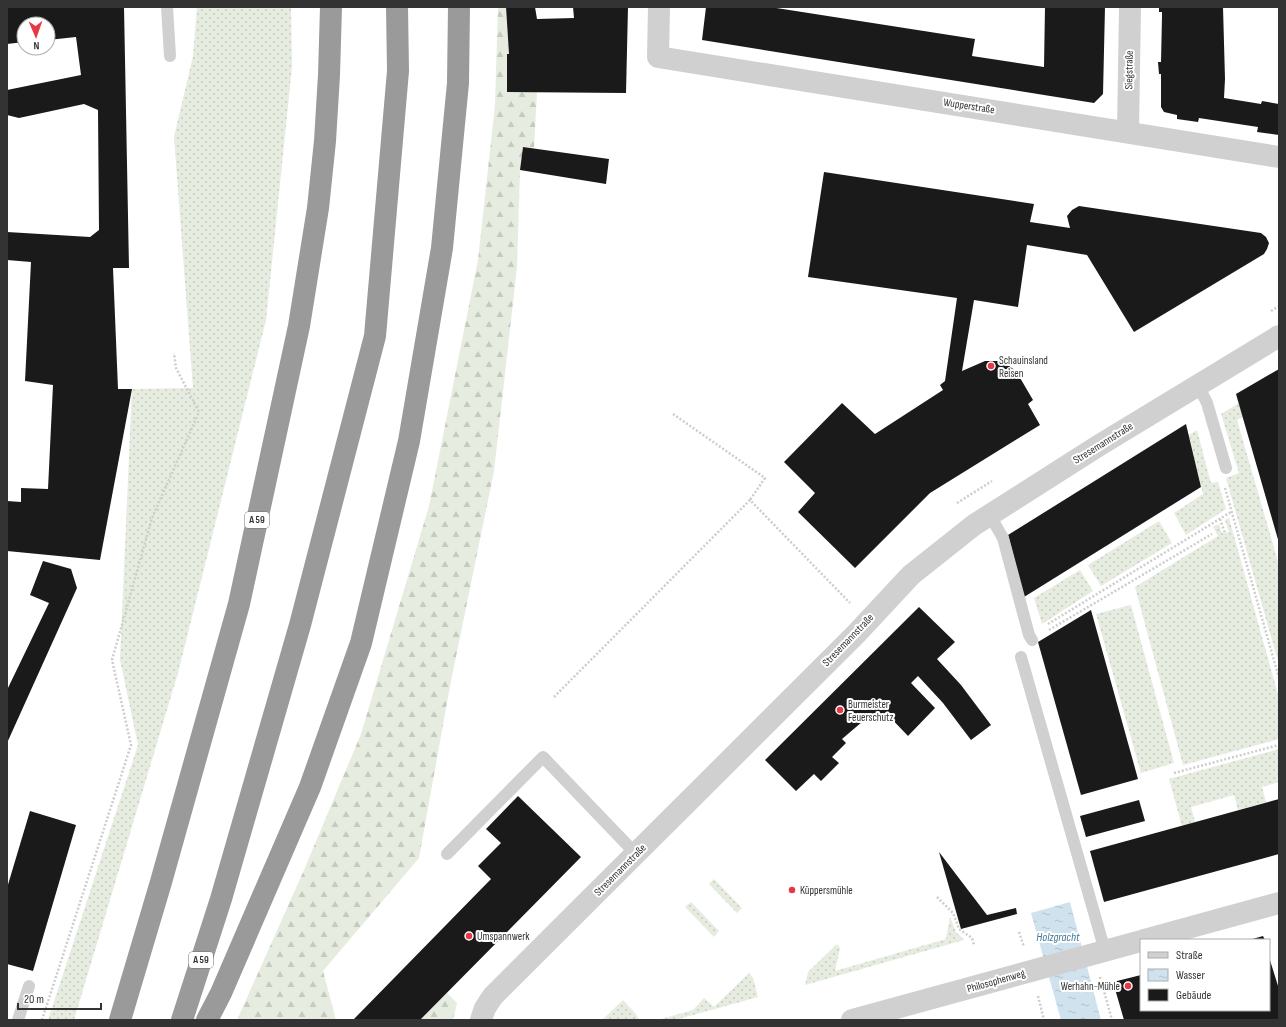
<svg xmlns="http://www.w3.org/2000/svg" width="1286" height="1027" font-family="'Sofia Sans Condensed',sans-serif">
  <defs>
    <pattern id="grass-dots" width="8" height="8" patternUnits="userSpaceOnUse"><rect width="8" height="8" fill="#e6ecdf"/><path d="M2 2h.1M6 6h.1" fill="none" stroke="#c6cbc0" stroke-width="1.8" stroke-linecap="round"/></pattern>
    <pattern id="forest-firs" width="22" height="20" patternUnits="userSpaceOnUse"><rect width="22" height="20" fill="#e6ecdf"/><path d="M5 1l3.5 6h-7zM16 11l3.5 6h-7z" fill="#c6cbc0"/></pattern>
    <pattern id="water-ripples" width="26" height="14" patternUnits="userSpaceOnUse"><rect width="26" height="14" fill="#cfe2ee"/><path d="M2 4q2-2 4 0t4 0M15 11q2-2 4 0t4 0" fill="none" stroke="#b2c2cd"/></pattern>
  </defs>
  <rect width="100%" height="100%" fill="#fff"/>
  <!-- grass -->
  <g fill="url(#grass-dots)">
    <path d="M 197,7 L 291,7 L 292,67 L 266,320 L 178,673 L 74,1020 L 48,1020 L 138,745 L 120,660 L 132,389 L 193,388 L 174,137 L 193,56 Z"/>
    <path d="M 1239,403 L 1243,417 L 1237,420 L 1279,565 L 1279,665 L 1226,478 L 1239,473 L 1221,414 Z"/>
    <path d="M 1197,430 L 1211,483 L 1218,482 L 1226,509 L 1186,535 L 1174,513 L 1203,494 L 1189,435 Z"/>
    <path d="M 1229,518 L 1279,698 L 1279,739 L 1183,765 L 1135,587 L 1218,536 L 1213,527 L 1219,524 L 1222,533 L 1229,532 L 1225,520 Z"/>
    <path d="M 1159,521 L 1172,543 L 1101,586 L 1088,565 Z"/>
    <path d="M 1080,570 L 1093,591 L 1042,624 L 1034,598 Z"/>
    <path d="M 1131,605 L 1174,763 L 1141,773 L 1096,614 Z"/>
    <path d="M 1279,749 L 1279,782 L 1262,787 L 1266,802 L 1238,810 L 1234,795 L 1191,807 L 1195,822 L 1182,826 L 1169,779 Z"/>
    <path d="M 714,879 L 742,908 L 737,913 L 709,884 Z"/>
    <path d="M 691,902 L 719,931 L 714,937 L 685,907 Z"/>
    <path d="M 950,917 L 956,932 L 964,940 L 805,985 L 808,972 L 837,944 L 840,948 L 835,971 L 946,939 Z"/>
    <path d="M 749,973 L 753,978 L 758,997 L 675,1020 L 658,1020 L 693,1010 L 704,998 L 714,1007 Z"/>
    <path d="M 623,1000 L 636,1014 L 639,1020 L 602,1020 Z"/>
  </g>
  <!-- forest -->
  <g fill="url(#forest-firs)">
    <path d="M 498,7 L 506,7 L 509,54 L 507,54 L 507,91 L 537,92 L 534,148 L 523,147 L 520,170 L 517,267 L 494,471 L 450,686 L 419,858 L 323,971 L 336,1020 L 237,1020 L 304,870 L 361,734 L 429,506 L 478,260 L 495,105 Z"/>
    <path d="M 447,993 L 457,1003 L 453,1020 L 420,1020 Z"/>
  </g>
  <!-- water -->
  <path fill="url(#water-ripples)" d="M 1070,902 L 1101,1020 L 1061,1020 L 1031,913 Z"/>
  <!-- building -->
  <g fill="#1a1a1a">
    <path d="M 7,7 L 124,7 L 129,268 L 113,268 L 118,389 L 132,389 L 100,560 L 7,551 L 7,501 L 21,502 L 21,488 L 48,489 L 53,385 L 25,381 L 31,262 L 7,260 L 7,232 L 90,237 L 99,230 L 98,110 L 84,104 L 19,118 L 7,115 L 7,90 L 81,75 L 76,37 L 48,40 L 48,24 L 24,24 L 24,42 L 7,44 Z"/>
    <path d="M 506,7 L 535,7 L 537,19 L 574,18 L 573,7 L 628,7 L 626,93 L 507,92 L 507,54 L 509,54 Z"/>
    <path d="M 706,7 L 770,7 L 975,39 L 972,56 L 1044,67 L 1045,7 L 1105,7 L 1103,94 L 1094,103 L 702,40 Z"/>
    <path d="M 1159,7 L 1223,7 L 1225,79 L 1224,98 L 1261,104 L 1262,101 L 1279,104 L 1279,135 L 1257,132 L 1258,127 L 1199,118 L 1198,122 L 1177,119 L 1177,115 L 1164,112 L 1161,107 L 1161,74 L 1159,74 L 1158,62 L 1161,62 L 1162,16 L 1162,12 L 1159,12 Z"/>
    <path d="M 523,147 L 609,159 L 606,184 L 520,170 Z"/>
    <path d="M 824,172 L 1034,204 L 1030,222 L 1070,228 L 1067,216 L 1072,210 L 1079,206 L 1261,233 L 1266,237 L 1269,243 L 1267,249 L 1264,254 L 1134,332 L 1087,255 L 1027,245 L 1018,307 L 974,300 L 962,371 L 985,361 L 1002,361 L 1016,371 L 1033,400 L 1028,404 L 1040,425 L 930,493 L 855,568 L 798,512 L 815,493 L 784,462 L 842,403 L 875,434 L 943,390 L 940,385 L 945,381 L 957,298 L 808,277 Z"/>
    <path d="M 1279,369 L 1279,543 L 1236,394 Z"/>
    <path d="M 1186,424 L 1201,487 L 1024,597 L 1008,535 Z"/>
    <path d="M 43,561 L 71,569 L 77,588 L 7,743 L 7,690 L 49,603 L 30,595 Z"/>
    <path d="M 919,607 L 955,642 L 937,659 L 961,685 L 991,725 L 971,740 L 943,703 L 918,676 L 911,683 L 935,708 L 908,736 L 886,713 L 876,723 L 869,716 L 842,739 L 846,743 L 832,757 L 839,763 L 821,781 L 814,774 L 796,791 L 765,760 Z"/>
    <path d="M 1091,610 L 1138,779 L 1081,795 L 1038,642 Z"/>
    <path d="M 518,796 L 581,857 L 420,1020 L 355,1020 L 354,1019 L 491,879 L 478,866 L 501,843 L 486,829 Z"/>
    <path d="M 1279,799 L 1279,854 L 1104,902 L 1090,851 Z"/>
    <path d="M 1139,800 L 1145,821 L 1086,837 L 1080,816 Z"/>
    <path d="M 30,811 L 76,825 L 33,971 L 7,964 L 7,888 Z"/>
    <path d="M 939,852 L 987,915 L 1016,908 L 1017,914 L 961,929 Z"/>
    <path d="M 1263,936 L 1265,940 L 1249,940 Z"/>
    <path d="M 1269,957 L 1279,989 L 1279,1020 L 1124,1020 L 1113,982 L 1141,975 L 1141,1010 L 1269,1010 Z"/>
  </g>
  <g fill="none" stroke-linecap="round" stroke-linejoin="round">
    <!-- path -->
    <g stroke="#cdcdcd" stroke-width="2.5" stroke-dasharray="2 2" stroke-linecap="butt">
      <path d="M 1271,311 L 1279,306"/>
      <path d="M 673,414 L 765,478 L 750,500"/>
      <path d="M 1225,488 L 1279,678"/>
      <path d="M 957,503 L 992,481"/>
      <path d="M 1220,519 L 1225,533"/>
      <path d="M 1048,624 L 1231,512"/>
      <path d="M 1049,630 L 1212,534"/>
      <path d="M 554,697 L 750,500 L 850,603"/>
      <path d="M 1174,773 L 1279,745"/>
      <path d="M 937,897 L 953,913 L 959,929 L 972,938 L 974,945"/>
      <path d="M 1019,932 L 1024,947"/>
      <path d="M 1100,977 L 1112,1020"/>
      <path d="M 1038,996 L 1044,1020"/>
      <path d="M 42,1020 L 131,745 L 112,660 L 152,518 L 199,412 L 176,368 L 174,353"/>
    </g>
    <!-- lane -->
    <g stroke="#d0d0d0" stroke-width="12">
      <path d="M 167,7 L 170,56"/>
      <path d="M 1198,385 L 1207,403 L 1226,468"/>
      <path d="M 989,514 L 1003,538 L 1029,635 L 1032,640"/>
      <path d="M 1021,657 L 1105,951"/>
      <path d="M 447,854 L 543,757 L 636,854"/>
      <path d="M 18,1020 L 29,986"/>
    </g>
    <!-- street -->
    <g stroke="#d0d0d0" stroke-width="22">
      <path d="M 659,7 L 658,57 L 1279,157"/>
      <path d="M 1128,132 L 1130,7"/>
      <path d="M 1144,940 L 1279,903"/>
      <path d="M 481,1020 L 485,1008 L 493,996 L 856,634 L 911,575 L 974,525 L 1098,446 L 1279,336"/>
      <path d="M 852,1020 L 1141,941"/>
    </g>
    <!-- highway -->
    <g stroke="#9a9a9a" stroke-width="22">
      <path d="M 120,1020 L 161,882 L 239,604 L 299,326 L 318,208 L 325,141 L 329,75 L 331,7"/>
      <path d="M 182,1020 L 221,899 L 300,625 L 375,336 L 398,71 L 397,7"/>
      <path d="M 207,1020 L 221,993 L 310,787 L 361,643 L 409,441 L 442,248 L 458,83 L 459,7"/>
    </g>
  </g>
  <!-- markers -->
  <g fill="#e63946" stroke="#fff" stroke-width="1.5">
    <circle cx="991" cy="366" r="4"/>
    <circle cx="840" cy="710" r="4"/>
    <circle cx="792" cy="890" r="4"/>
    <circle cx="469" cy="936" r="4"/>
    <circle cx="1128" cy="986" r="4"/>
  </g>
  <g text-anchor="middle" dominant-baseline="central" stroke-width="4" stroke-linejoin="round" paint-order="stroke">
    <!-- shield labels -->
    <g fill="#fff" stroke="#707070" stroke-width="1">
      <rect x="245" y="512" width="24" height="16" rx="3"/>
      <rect x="189" y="952" width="24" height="16" rx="3"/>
    </g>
    <g font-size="10" font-weight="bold" fill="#333">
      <text x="257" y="520">A 59</text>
      <text x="201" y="960">A 59</text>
    </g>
    <!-- street labels -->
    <g font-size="11" fill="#333" stroke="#fff">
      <text transform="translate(1129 70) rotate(-89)">Siegstraße</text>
      <text transform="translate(969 106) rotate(9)">Wupperstraße</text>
      <text transform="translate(1103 443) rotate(-32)">Stresemannstraße</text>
      <text transform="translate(848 640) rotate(-46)">Stresemannstraße</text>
      <text transform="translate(620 870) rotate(-45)">Stresemannstraße</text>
      <text transform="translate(996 981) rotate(-16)">Philosophenweg</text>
    </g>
    <!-- poi labels -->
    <g font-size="11" fill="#333" stroke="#fff" text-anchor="start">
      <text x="999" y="360">Schauinsland<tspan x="999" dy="13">Reisen</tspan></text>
      <text x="848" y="704">Burmeister<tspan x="848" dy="13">Feuerschutz</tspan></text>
      <text x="800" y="890">Küppersmühle</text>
      <text x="477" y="936">Umspannwerk</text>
      <text x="1120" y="986" text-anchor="end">Werhahn-Mühle</text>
    </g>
    <!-- water labels -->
    <g font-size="12" font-style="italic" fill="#3f7597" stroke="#fff">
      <text x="1058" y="937">Holzgracht</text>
    </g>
  </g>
  <!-- border -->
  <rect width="1286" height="1027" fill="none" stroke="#333333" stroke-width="16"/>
  <!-- legend -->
  <rect x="1140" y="939" width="130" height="72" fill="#ffffff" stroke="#adadad"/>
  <rect x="1148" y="952" width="20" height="6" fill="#d0d0d0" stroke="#adadad"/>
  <text x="1176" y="959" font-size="12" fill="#333333">Straße</text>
  <rect x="1148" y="969" width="20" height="12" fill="url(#water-ripples)" stroke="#adadad"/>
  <text x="1176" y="979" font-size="12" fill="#333333">Wasser</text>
  <rect x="1148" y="989" width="20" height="12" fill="#1a1a1a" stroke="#adadad"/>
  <text x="1176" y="999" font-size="12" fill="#333333">Gebäude</text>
  <!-- north arrow -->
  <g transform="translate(36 36) rotate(178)"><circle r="19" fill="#ffffff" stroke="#adadad"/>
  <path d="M0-3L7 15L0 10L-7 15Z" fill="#e63946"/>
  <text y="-6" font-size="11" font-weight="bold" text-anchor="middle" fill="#333333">N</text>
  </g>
  <!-- scale -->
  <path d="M18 1003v6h83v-6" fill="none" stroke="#333333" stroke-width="2"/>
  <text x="24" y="1003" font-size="12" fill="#333333" stroke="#ffffff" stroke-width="3" paint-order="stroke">20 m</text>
</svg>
